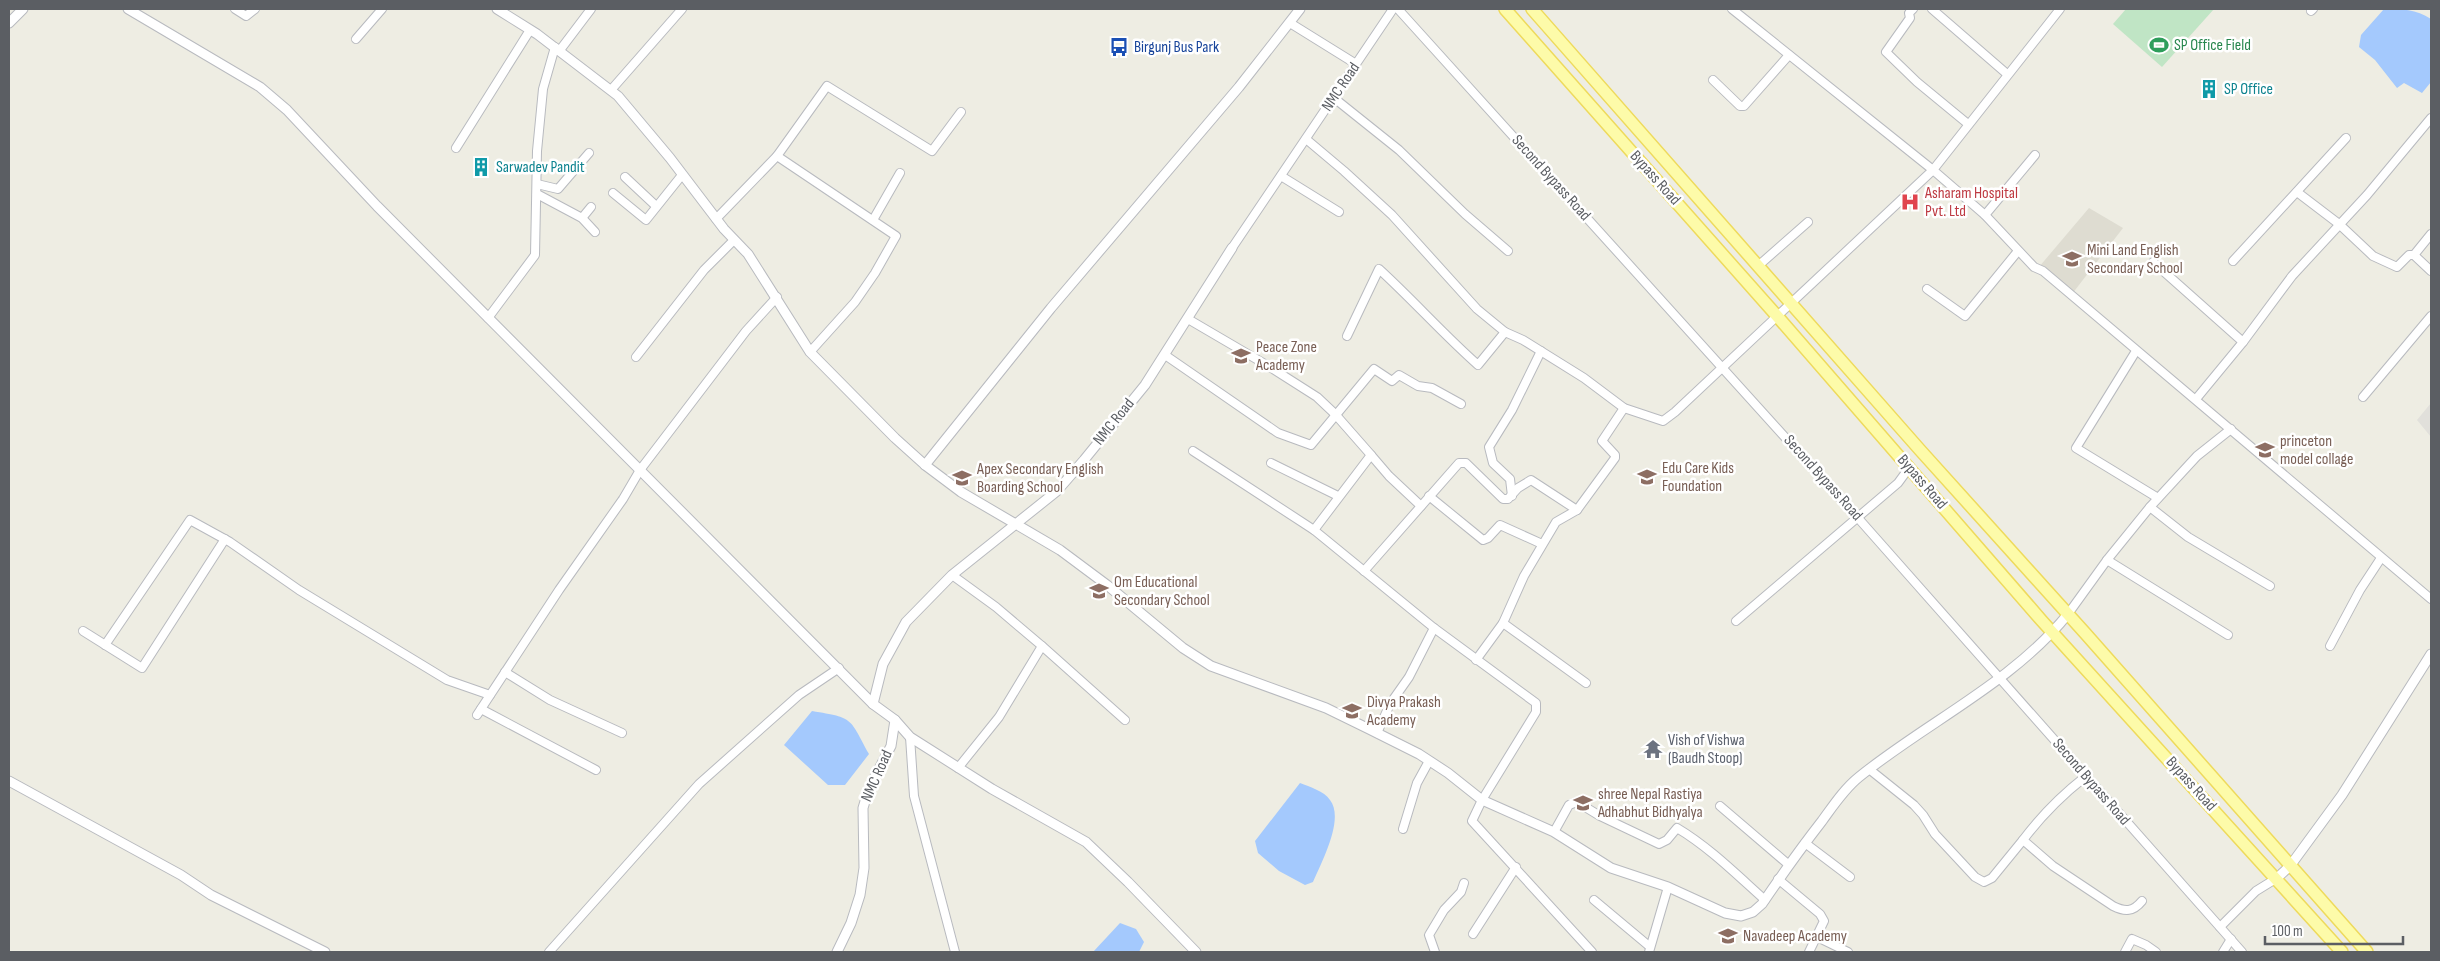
<svg xmlns="http://www.w3.org/2000/svg" width="2440" height="961" font-family="'Sofia Sans Condensed',sans-serif">
  <rect width="100%" height="100%" fill="#eeede3"/>
  <!-- industrial -->
  <path fill="#e1e0db" d="M 2431,403 L 2431,437 L 2417,420 Z"/>
  <!-- education -->
  <path fill="#dedcd1" d="M 2089,208 L 2123,228 L 2072,294 L 2039,267 Z"/>
  <!-- green -->
  <path fill="#c0e5c5" d="M 2126,9 L 2214,9 L 2162,67 L 2113,24 Z"/>
  <!-- water -->
  <g fill="#a4c9fd">
    <path d="M 2384,9 C 2402,9 2416,9 2431,19 L 2431,82 L 2422,93 L 2404,83 L 2397,88 L 2375,60 L 2359,47 L 2361,35 Z"/>
    <path d="M 812,711 C 855,718 849,718 869,754 L 845,785 L 828,785 L 784,745 Z"/>
    <path d="M 1300,783 C 1310,787 1324,791 1330,800 C 1345,819 1321,863 1313,882 L 1305,885 L 1279,871 L 1258,853 L 1255,841 Z"/>
    <path d="M 1120,923 L 1136,929 L 1144,942 L 1139,952 L 1093,952 Z"/>
  </g>
  <g fill="none" stroke-linecap="round" stroke-linejoin="round">
    <!-- minor casing -->
    <g stroke="#b8babf" stroke-width="10">
      <g id="minor">
        <path d="M 235,9 L 246,16 L 255,9"/>
        <path d="M 1398,9 L 1858,518 L 2242,952"/>
        <path d="M 1732,9 L 1933,170 L 1985,215 L 2034,267 L 2043,271 L 2431,599"/>
        <path d="M 1913,9 L 1909,13 L 1910,18 L 1886,52 L 1917,82 L 1968,124"/>
        <path d="M 1932,9 L 2007,74"/>
        <path d="M 2311,11 L 2313,9"/>
        <path d="M 1290,23 L 1356,64"/>
        <path d="M 356,39 L 382,9"/>
        <path d="M 560,50 L 591,9"/>
        <path d="M 1713,80 L 1740,106 L 1744,106 L 1789,55"/>
        <path d="M 611,90 L 682,9"/>
        <path d="M 1334,98 L 1399,150 L 1465,214 L 1508,251"/>
        <path d="M 1306,139 L 1344,171 L 1392,215 L 1477,309 L 1505,332 L 1523,340 L 1584,378 L 1624,408 L 1663,421 L 1675,412 L 1933,170 L 2060,9"/>
        <path d="M 456,148 L 530,30"/>
        <path d="M 777,156 L 896,236 L 875,273 L 855,302 L 810,352"/>
        <path d="M 1281,176 L 1339,212"/>
        <path d="M 625,177 L 656,206"/>
        <path d="M 537,184 L 558,189 L 589,153"/>
        <path d="M 2297,192 L 2339,224 L 2373,256 L 2397,267 L 2409,255 L 2414,255 L 2431,234"/>
        <path d="M 613,193 L 646,220 L 682,175"/>
        <path d="M 537,194 L 582,218 L 595,232"/>
        <path d="M 1985,215 L 2035,155"/>
        <path d="M 582,218 L 591,207"/>
        <path d="M 716,219 L 777,156 L 827,86 L 932,151 L 961,112"/>
        <path d="M 873,220 L 900,173"/>
        <path d="M 1232,248 L 1393,9"/>
        <path d="M 2414,255 L 2431,271"/>
        <path d="M 2233,261 L 2346,138"/>
        <path d="M 2153,262 L 2243,342"/>
        <path d="M 1758,266 L 1808,222"/>
        <path d="M 1927,289 L 1965,316 L 2018,251"/>
        <path d="M 488,318 L 535,255 L 537,151 L 543,89 L 555,47"/>
        <path d="M 1188,319 L 1270,367 L 1317,397 L 1335,414 L 1371,455 L 1314,530 L 1434,628 L 1536,703 L 1536,712 L 1482,800 L 1472,821 L 1592,952"/>
        <path d="M 1347,336 L 1379,269 C 1413,300 1443,334 1478,365 L 1505,332"/>
        <path d="M 2136,351 L 2076,448 L 2158,498"/>
        <path d="M 1165,355 L 1278,433 L 1311,445 L 1374,369 L 1392,381 L 1399,375 L 1418,386 L 1432,388 L 1461,404"/>
        <path d="M 636,357 L 704,270 L 734,240"/>
        <path d="M 2363,397 L 2431,316"/>
        <path d="M 2196,399 L 2243,342 L 2292,276 L 2367,195 L 2431,118"/>
        <path d="M 1193,451 L 1314,530"/>
        <path d="M 1371,455 L 1389,476 L 1421,506"/>
        <path d="M 1271,463 L 1338,496"/>
        <path d="M 1429,496 L 1483,540 L 1488,538 L 1500,525 L 1542,544"/>
        <path d="M 1512,496 L 1510,479 L 1493,463 L 1489,447 L 1512,410 L 1541,351"/>
        <path d="M 2150,507 L 2188,537 L 2270,586"/>
        <path d="M 2107,560 L 2228,635"/>
        <path d="M 1364,571 L 1459,463 L 1466,463 L 1503,499 L 1508,499 L 1518,488 L 1531,480 L 1577,510"/>
        <path d="M 952,575 L 996,607 L 1042,646 L 999,717 L 958,768"/>
        <path d="M 2068,614 L 2107,560 L 2150,507 L 2197,456 L 2231,429"/>
        <path d="M 1736,621 L 1898,483 L 1909,468"/>
        <path d="M 1503,623 L 1586,683"/>
        <path d="M 83,631 L 142,668 L 225,539"/>
        <path d="M 105,645 L 190,520 L 230,542 L 299,590 L 447,680 L 490,695"/>
        <path d="M 1042,646 L 1125,720"/>
        <path d="M 2330,646 L 2360,590 L 2381,558"/>
        <path d="M 1476,660 L 1503,623 L 1524,576 L 1556,522 L 1577,510 L 1615,458 L 1615,455 L 1602,441 L 1624,408"/>
        <path d="M 505,672 L 550,700 L 622,733"/>
        <path d="M 481,709 L 596,770"/>
        <path d="M 477,715 L 559,590 L 623,499 L 640,470 L 746,331 L 777,297"/>
        <path d="M 1377,733 L 1390,704 L 1409,677 L 1434,628"/>
        <path d="M 910,737 L 914,796 L 955,952"/>
        <path d="M 1869,769 L 1914,805 L 1923,815 L 1935,834 L 1975,877 L 1984,882 L 1992,878 L 2023,840"/>
        <path d="M 2085,777 C 2062,795 2041,816 2023,840 L 2053,866 L 2113,906 C 2125,912 2133,912 2142,901"/>
        <path d="M 1720,806 L 1789,865"/>
        <path d="M 1403,829 L 1417,783 L 1429,761"/>
        <path d="M 1554,832 L 1569,805 L 1577,802 L 1600,816 L 1659,844 L 1667,840 L 1677,828 C 1709,847 1737,875 1765,900"/>
        <path d="M 1805,843 L 1850,877"/>
        <path d="M 1778,879 L 1820,914 L 1824,921 L 1809,952"/>
        <path d="M 1594,900 L 1649,946"/>
        <path d="M 2220,927 L 2256,891 L 2277,878"/>
        <path d="M 1473,934 L 1516,867"/>
        <path d="M 1817,937 L 1848,952"/>
        <path d="M 549,952 L 699,784 L 799,695 L 839,668"/>
        <path d="M 1435,952 L 1429,935 L 1444,910 L 1461,892 L 1464,883"/>
        <path d="M 1649,952 L 1668,887"/>
        <path d="M 2125,952 L 2132,939 L 2146,945 L 2156,952"/>
        <path d="M 2223,952 L 2231,939"/>
      </g>
    </g>
    <!-- tertiary casing -->
    <g stroke="#b8babf" stroke-width="11">
      <g id="tertiary">
        <path d="M 128,9 L 260,87 L 287,110 L 377,206 L 873,704"/>
        <path d="M 497,9 L 537,34 L 618,96 L 670,158 L 724,229 L 748,254 L 810,352 L 895,438 L 925,465 L 961,492 L 1060,550 L 1107,585 L 1183,648 L 1211,666 L 1326,708 L 1369,729 L 1419,754 L 1448,773 L 1482,800 L 1554,832 L 1611,868 L 1668,887 L 1725,913 L 1741,916 L 1753,912 L 1762,904 C 1781,876 1801,848 1822,821 C 1833,806 1844,789 1859,777 C 1927,722 2012,683 2068,614"/>
        <path d="M 9,23 L 23,9"/>
        <path d="M 925,465 L 1051,308 L 1239,87 L 1300,9"/>
        <path d="M 895,720 L 910,737 L 992,789 L 1086,842 L 1128,882 L 1196,952"/>
        <path d="M 9,781 L 181,875 L 211,895 L 325,952"/>
        <path d="M 2277,878 L 2290,866 L 2342,795 L 2431,654"/>
        <path d="M 837,952 L 851,923 L 860,895 L 864,868 L 863,808 L 869,788 L 891,746 L 895,720 L 873,704 L 883,664 L 906,622 L 952,575 L 1057,491 L 1084,460 L 1145,385 L 1232,248"/>
      </g>
    </g>
    <!-- primary casing -->
    <g stroke="#eeda5c" stroke-width="14">
      <g id="primary">
        <path d="M 1505,9 L 1777,316 L 2042,621 L 2342,952"/>
        <path d="M 1532,9 L 1920,450 L 2085,633 L 2367,952"/>
      </g>
    </g>
    <!-- minor -->
    <use href="#minor" stroke="#fff" stroke-width="8"/>
    <!-- tertiary -->
    <use href="#tertiary" stroke="#fff" stroke-width="9"/>
    <!-- primary -->
    <use href="#primary" stroke="#fdfba9" stroke-width="11"/>
  </g>
  <!-- icons -->
  <defs>
    <g id="stadium-bare" transform="scale(1.5)"><path d="M0-5a6.5 5 0 1 0 0 10a6.5 5 0 1 0 0-10ZM-3.5-1.8h7v3.6h-7Z" fill="#2e9e5b" stroke="#fff" stroke-width="2.5" paint-order="stroke"/></g>
    <g id="bus-bare" transform="scale(1.5)"><path d="M-5-6H5V4H4V6H2V4H-2V6H-4V4H-5ZM-3.5-4V0h7V-4ZM-3.5 1.2v1.5H-2V1.2ZM2 1.2v1.5H3.5V1.2Z" fill="#1a4fb4" stroke="#fff" stroke-width="2.5" paint-order="stroke"/></g>
    <g id="building-bare" transform="scale(1.5)"><path d="M-4-6H4V6H1V3H-1V6H-4ZM-2.5-4.3h1.7v1.8h-1.7ZM.8-4.3h1.7v1.8H.8ZM-2.5-1h1.7V.8h-1.7ZM.8-1h1.7V.8H.8Z" fill="#0f9aa8" stroke="#fff" stroke-width="2.5" paint-order="stroke"/></g>
    <g id="hospital-bare" transform="scale(1.5)"><path d="M-5-5h3v3.5h4V-5h3V5h-3V1.5h-4V5h-3Z" fill="#e0444e" stroke="#fff" stroke-width="2.5" paint-order="stroke"/></g>
    <g id="school-bare" transform="scale(1.5)"><path d="M0-5L7-2L0 1L-7-2ZM-4 1L0 2.5L4 1V4Q0 6-4 4Z" fill="#8d6e63" stroke="#fff" stroke-width="2.5" paint-order="stroke"/></g>
    <g id="temple-bare" transform="scale(1.5)"><path d="M0-6L5-2H3V0L6.5 2.5H4V6H1.5V3h-3V6H-4V2.5H-6.5L-3 0V-2H-5Z" fill="#6b7280" stroke="#fff" stroke-width="2.5" paint-order="stroke"/></g>
  </defs>
  <g fill-rule="evenodd">
    <use href="#stadium-bare" x="2159" y="45"/>
    <use href="#bus-bare" x="1119" y="47"/>
    <use href="#building-bare" x="2209" y="89"/>
    <use href="#building-bare" x="481" y="167"/>
    <use href="#hospital-bare" x="1910" y="202"/>
    <use href="#school-bare" x="2072" y="259"/>
    <use href="#school-bare" x="1241" y="356"/>
    <use href="#school-bare" x="2265" y="450"/>
    <use href="#school-bare" x="1647" y="477"/>
    <use href="#school-bare" x="962" y="478"/>
    <use href="#school-bare" x="1099" y="591"/>
    <use href="#school-bare" x="1352" y="711"/>
    <use href="#temple-bare" x="1653" y="749"/>
    <use href="#school-bare" x="1583" y="803"/>
    <use href="#school-bare" x="1728" y="936"/>
  </g>
  <g text-anchor="middle" dominant-baseline="central" stroke-width="5" stroke-linejoin="round" paint-order="stroke">
    <!-- leisure labels -->
    <g font-size="16" fill="#27864d" stroke="#fff" text-anchor="start">
      <text x="2174" y="45">SP Office Field</text>
    </g>
    <!-- transit labels -->
    <g font-size="16" fill="#164399" stroke="#fff" text-anchor="start">
      <text x="1134" y="47">Birgunj Bus Park</text>
    </g>
    <!-- street labels -->
    <g font-size="16" fill="#5b5e63" stroke="#fff">
      <text transform="translate(1341 87) rotate(-56)">NMC Road</text>
      <text transform="translate(1551 178) rotate(48)">Second Bypass Road</text>
      <text transform="translate(1655 178) rotate(48)">Bypass Road</text>
      <text transform="translate(1114 422) rotate(-51)">NMC Road</text>
      <text transform="translate(1823 478) rotate(48)">Second Bypass Road</text>
      <text transform="translate(1922 482) rotate(49)">Bypass Road</text>
      <text transform="translate(877 776) rotate(-66)">NMC Road</text>
      <text transform="translate(2091 782) rotate(49)">Second Bypass Road</text>
      <text transform="translate(2191 784) rotate(48)">Bypass Road</text>
    </g>
    <!-- culture labels -->
    <g font-size="16" fill="#0d838f" stroke="#fff" text-anchor="start">
      <text x="2224" y="89">SP Office</text>
      <text x="496" y="167">Sarwadev Pandit</text>
    </g>
    <!-- health labels -->
    <g font-size="16" fill="#be3a42" stroke="#fff" text-anchor="start">
      <text x="1925" y="193">Asharam Hospital<tspan x="1925" dy="18">Pvt. Ltd</tspan></text>
    </g>
    <!-- education labels -->
    <g font-size="16" fill="#785e54" stroke="#fff" text-anchor="start">
      <text x="2087" y="250">Mini Land English<tspan x="2087" dy="18">Secondary School</tspan></text>
      <text x="1256" y="347">Peace Zone<tspan x="1256" dy="18">Academy</tspan></text>
      <text x="2280" y="441">princeton<tspan x="2280" dy="18">model collage</tspan></text>
      <text x="1662" y="468">Edu Care Kids<tspan x="1662" dy="18">Foundation</tspan></text>
      <text x="977" y="469">Apex Secondary English<tspan x="977" dy="18">Boarding School</tspan></text>
      <text x="1114" y="582">Om Educational<tspan x="1114" dy="18">Secondary School</tspan></text>
      <text x="1367" y="702">Divya Prakash<tspan x="1367" dy="18">Academy</tspan></text>
      <text x="1598" y="794">shree Nepal Rastiya<tspan x="1598" dy="18">Adhabhut Bidhyalya</tspan></text>
      <text x="1743" y="936">Navadeep Academy</text>
    </g>
    <!-- worship labels -->
    <g font-size="16" fill="#5b616d" stroke="#fff" text-anchor="start">
      <text x="1668" y="740">Vish of Vishwa<tspan x="1668" dy="18">(Baudh Stoop)</tspan></text>
    </g>
  </g>
  <!-- border -->
  <rect width="2440" height="961" fill="none" stroke="#5b5e63" stroke-width="20"/>
  <!-- scale -->
  <path d="M2265 936v8h138v-8" fill="none" stroke="#5b5e63" stroke-width="2.5"/>
  <text x="2272" y="936" font-size="15" fill="#5b5e63" stroke="#ffffff" stroke-width="4" paint-order="stroke">100 m</text>
</svg>
